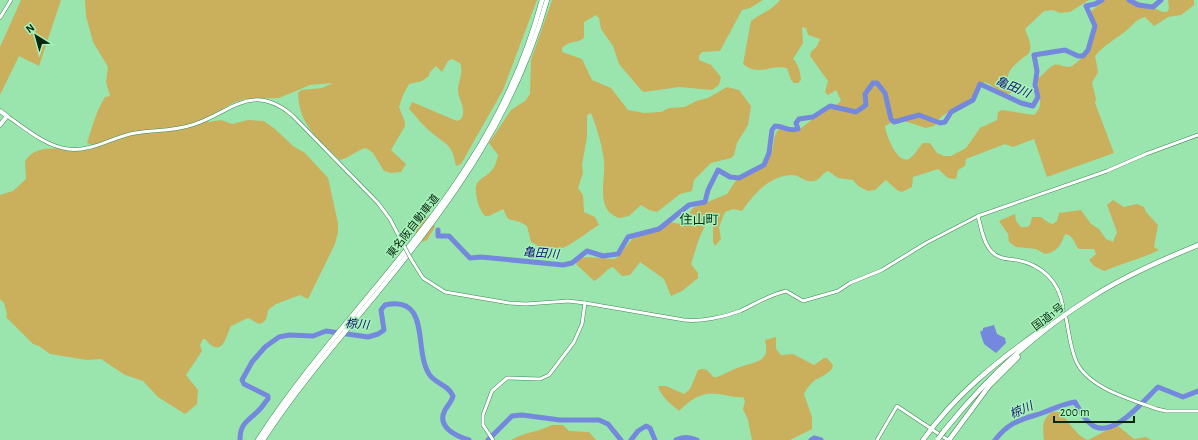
<svg xmlns="http://www.w3.org/2000/svg" width="1198" height="440" font-family="'Alegreya Sans','Noto Sans JP',sans-serif">
  <rect width="100%" height="100%" fill="#9ae5ad"/>
  <!-- green -->
  <g fill="#caaf5c">
    <path d="M 21,0 L 61,0 L 39,66 L 19,56 L 0,95 L 0,47 Z"/>
    <path d="M 85,0 L 537,0 L 503,90 L 461,164 L 456,166 C 452,143 447,146 431,132 C 423,126 416,116 409,109 L 412,102 L 457,121 L 461,119 C 467,110 459,101 458,91 C 458,81 464,74 460,63 L 452,59 L 448,61 L 442,72 L 436,66 L 430,72 L 429,76 L 422,81 L 409,84 L 403,95 L 399,107 L 405,122 L 405,126 L 391,150 L 406,164 L 401,172 L 391,173 L 384,171 L 373,153 L 366,148 C 356,150 350,158 340,160 C 319,139 299,126 298,93 L 301,90 L 322,88 L 333,83 L 310,85 L 279,98 L 245,99 L 235,102 L 206,118 L 208,122 L 221,120 L 232,124 L 248,120 L 264,121 L 275,129 L 293,146 L 305,153 L 328,178 L 338,223 L 338,232 L 335,244 L 308,299 L 300,295 L 276,304 L 268,310 C 267,317 267,322 259,324 L 248,318 L 231,326 C 225,339 222,359 205,339 L 203,339 L 200,345 L 202,351 L 186,375 L 198,390 L 197,404 L 185,414 L 158,397 L 143,381 L 125,375 L 101,359 L 87,360 L 50,354 L 39,346 L 33,344 L 6,317 L 7,314 L 4,303 L 0,299 L 0,195 L 13,191 L 26,179 L 25,161 C 41,138 70,155 93,149 L 92,145 L 87,143 C 92,128 96,111 105,97 L 110,96 L 106,82 L 108,67 L 93,42 L 86,16 Z"/>
    <path d="M 552,0 L 763,0 L 750,8 L 742,10 L 720,51 L 702,52 L 699,56 L 699,60 L 711,65 L 721,77 L 719,85 L 712,90 L 679,87 L 644,92 L 641,90 L 619,64 L 613,46 L 601,29 L 599,18 L 596,15 L 584,22 L 584,38 C 576,44 572,39 562,48 L 562,52 L 582,59 L 592,80 L 611,88 L 628,110 L 644,113 L 661,112 L 669,108 L 685,107 L 696,101 L 708,98 L 727,87 L 739,90 L 751,106 L 748,125 L 737,143 L 734,155 L 731,158 L 711,163 L 694,180 L 692,191 L 680,194 L 657,212 L 649,210 L 641,205 L 629,216 L 620,218 C 594,211 606,179 604,161 C 602,144 597,129 591,113 L 587,115 L 587,136 L 582,165 L 583,173 L 578,188 L 583,195 L 584,212 L 595,217 L 599,225 C 586,232 561,256 545,250 C 540,248 536,244 531,242 L 527,226 L 520,222 L 508,219 L 503,209 L 489,216 L 485,216 C 480,210 479,207 477,199 C 472,175 485,182 494,167 C 496,164 497,159 498,155 L 489,143 L 511,110 L 525,101 L 530,94 L 531,60 Z"/>
    <path d="M 780,0 L 1089,0 L 1070,12 L 1060,13 L 1053,10 L 1044,11 L 1025,29 C 1027,35 1032,45 1030,50 C 1029,54 1027,55 1024,57 C 1009,69 1003,75 1011,93 C 1001,97 994,84 984,82 L 969,100 L 942,116 L 934,126 L 926,128 L 898,119 L 885,126 C 886,135 897,164 909,159 C 914,156 919,147 923,143 L 930,143 L 937,153 L 944,156 L 951,156 L 966,148 L 980,128 L 997,120 L 998,112 L 1002,110 L 1034,115 C 1047,103 1035,93 1038,78 C 1044,75 1048,67 1054,65 C 1060,63 1065,69 1072,66 C 1083,60 1095,40 1094,27 C 1093,22 1091,17 1090,12 L 1105,0 L 1134,0 L 1163,12 L 1167,12 L 1169,9 L 1168,0 L 1194,0 L 1194,5 L 1181,15 L 1168,17 L 1154,26 L 1145,17 C 1136,19 1133,25 1127,30 C 1116,39 1105,44 1095,56 L 1098,72 L 1092,83 L 1096,99 L 1095,103 L 1114,153 L 1047,177 L 1034,139 L 1013,147 L 1005,144 L 966,159 L 965,166 L 958,170 L 956,179 L 948,178 L 938,169 L 913,177 L 912,187 L 902,192 L 897,190 L 886,180 L 875,190 L 868,191 L 858,186 L 853,180 L 838,178 L 828,171 C 822,173 820,180 814,181 C 805,183 801,176 793,175 C 770,175 754,194 742,211 L 733,209 L 725,212 L 719,227 L 721,239 L 715,246 L 713,242 L 713,217 C 700,228 697,247 691,264 L 698,273 L 698,278 L 682,291 L 671,296 L 664,279 L 640,262 L 630,275 L 622,276 L 613,267 C 606,269 601,278 594,281 L 576,264 L 580,258 L 588,257 L 613,259 L 617,258 L 632,239 L 660,230 L 671,222 C 689,228 685,217 693,208 L 727,194 L 737,179 C 750,177 765,167 771,154 C 775,146 772,133 781,128 C 786,126 795,129 800,129 L 818,115 L 839,103 L 841,100 L 836,90 L 828,95 L 825,92 L 828,81 L 810,56 L 811,52 L 817,46 L 820,39 L 808,35 L 806,28 L 802,27 L 803,43 L 793,59 C 799,65 800,72 801,80 L 798,83 L 794,83 L 791,80 L 787,68 C 770,64 759,77 743,64 L 751,21 C 762,12 770,12 780,0 Z"/>
    <path d="M 1113,200 L 1124,207 L 1137,204 L 1144,207 L 1146,212 L 1158,225 L 1154,247 L 1159,250 C 1141,259 1122,263 1104,271 L 1094,266 L 1089,260 L 1096,254 L 1094,249 L 1079,249 C 1073,243 1075,236 1065,234 C 1061,245 1057,252 1045,254 L 1036,249 L 1016,247 L 1009,242 L 1008,234 L 999,221 L 1015,214 L 1016,221 L 1021,227 L 1027,227 L 1030,225 L 1032,217 L 1041,217 L 1049,223 L 1053,224 L 1057,221 L 1059,213 L 1081,210 L 1091,224 L 1099,229 L 1106,239 L 1113,242 L 1117,232 L 1107,205 Z"/>
    <path d="M 424,216 L 431,219 L 435,227 L 427,240 L 423,242 L 411,226 L 416,218 Z"/>
    <path d="M 776,337 L 776,349 L 781,355 L 793,354 L 814,365 L 824,358 L 827,358 L 833,365 L 832,369 C 820,381 814,375 804,394 L 812,417 L 812,429 L 790,440 L 752,440 L 748,420 L 743,409 L 745,401 L 743,397 C 734,398 727,395 718,394 C 702,391 690,400 679,411 C 671,404 661,397 658,386 L 666,386 L 684,394 L 690,389 L 698,370 C 705,367 709,371 713,377 L 717,377 C 725,374 733,369 740,367 C 755,361 771,363 765,340 Z"/>
    <path d="M 1052,412 L 1060,412 C 1067,419 1078,438 1088,440 L 1044,440 C 1043,428 1041,420 1052,412 Z"/>
    <path d="M 552,425 L 563,425 L 569,431 L 589,432 L 596,440 L 511,440 C 525,432 538,432 552,425 Z"/>
    <path d="M 1115,426 L 1118,426 L 1134,439 L 1146,437 L 1151,440 L 1088,440 Z"/>
  </g>
  <!-- water -->
  <path fill="#7489dd" d="M 994,325 L 997,334 L 1005,338 L 1006,343 L 996,353 L 984,344 L 980,332 L 983,330 L 983,328 Z"/>
  <g fill="none" stroke-linecap="round" stroke-linejoin="round">
    <!-- river -->
    <g stroke="#7489dd" stroke-width="5">
      <path d="M 1129,0 L 1138,5 L 1153,7 L 1161,0"/>
      <path d="M 438,230 L 438,236 L 449,236 L 470,258 L 481,257 L 563,265 L 572,263 L 587,251 L 603,256 L 618,254 L 628,237 L 659,229 L 689,205 L 705,202 L 708,190 L 718,170 L 730,177 L 739,178 L 764,165 L 769,153 L 772,130 L 775,126 C 784,126 789,132 798,129 L 796,123 L 799,119 L 813,117 L 830,106 L 856,112 L 866,105 L 865,94 L 873,83 L 877,83 L 885,93 L 891,119 L 894,122 L 919,115 L 940,123 L 945,122 L 951,112 L 973,100 L 980,84 L 1021,103 L 1033,106 L 1038,97 L 1035,85 L 1037,71 L 1034,55 L 1065,50 L 1078,56 L 1083,56 L 1088,50 L 1095,26 L 1086,6 L 1095,4 L 1102,0"/>
      <path d="M 240,440 C 240,422 249,421 260,409 C 263,406 265,402 268,399 L 268,396 L 244,384 L 242,380 L 252,362 L 265,347 L 279,337 L 289,335 L 313,336 L 326,331 L 368,337 L 378,334 L 384,330 L 381,310 L 385,305 C 423,296 418,334 423,357 C 424,363 426,369 429,374 C 435,384 448,384 453,396 C 452,401 448,405 445,410 C 436,427 456,436 469,440"/>
      <path d="M 488,440 L 512,416 L 522,415 L 560,420 L 599,420 L 608,424 L 621,440"/>
      <path d="M 631,440 L 638,431 L 646,426 L 650,428 L 655,440"/>
      <path d="M 676,440 C 683,436 690,437 697,440"/>
      <path d="M 811,440 L 814,438 L 821,440"/>
      <path d="M 995,440 C 1010,421 1021,420 1042,413 C 1053,409 1063,404 1075,402 C 1080,411 1084,419 1092,425 C 1113,440 1145,399 1158,387 L 1183,397 L 1198,391"/>
    </g>
    <!-- minor-tunnel -->
    <path stroke="#7dbf8e" stroke-width="3" stroke-dasharray="3 1.5" stroke-linecap="butt" d="M 1063,307 L 1065,317"/>
    <!-- minor casing -->
    <g stroke="#3e8855" stroke-width="4">
      <g id="minor">
        <path d="M 0,18 L 11,0"/>
        <path d="M 7,116 C 25,128 45,146 68,149 C 92,152 112,137 135,133 C 155,130 174,131 192,125 C 231,113 251,81 292,115 L 378,203 L 390,219 L 403,244"/>
        <path d="M 978,216 C 981,227 983,242 991,251 C 998,259 1007,259 1017,260 C 1042,265 1059,281 1063,307"/>
        <path d="M 411,259 L 423,278 L 445,292 L 509,303 L 526,304 L 568,301 L 585,303 L 684,320 C 700,322 724,317 740,311 C 755,304 769,295 786,291 L 803,301 L 838,291 L 850,283 L 882,270 L 926,243 L 978,216 L 1107,171 L 1146,154 L 1198,135"/>
        <path d="M 1066,318 C 1069,332 1070,347 1076,361 C 1088,388 1130,399 1157,409 L 1166,411 L 1198,411"/>
        <path d="M 493,440 L 483,425 L 483,415 L 492,391 L 507,378 L 540,379 L 549,375 L 574,342 L 582,324 L 585,303"/>
        <path d="M 877,440 L 897,406 L 948,440"/>
      </g>
    </g>
    <!-- major casing -->
    <g stroke="#3e8855" stroke-width="5">
      <path id="major" d="M 0,111 L 7,116 L 0,125"/>
    </g>
    <!-- highway casing -->
    <g stroke="#3e8855" stroke-width="5.5">
      <g id="highway">
        <path d="M 944,431 C 986,379 1035,332 1092,297 C 1125,276 1162,260 1198,245"/>
        <path d="M 258,440 C 320,344 404,264 466,168 C 500,116 526,60 542,0"/>
        <path d="M 263,440 C 298,386 341,337 382,287 C 454,199 516,111 547,0"/>
        <path d="M 923,440 C 955,395 996,362 1041,330"/>
        <path d="M 949,440 L 989,386 L 1018,357"/>
      </g>
    </g>
    <!-- minor -->
    <use href="#minor" stroke="#fff" stroke-width="3"/>
    <!-- major -->
    <use href="#major" stroke="#fff" stroke-width="4"/>
    <!-- highway -->
    <use href="#highway" stroke="#fff" stroke-width="4.5"/>
    <!-- minor-bridge casing -->
    <g stroke="#3e8855" stroke-width="4" stroke-linecap="butt">
      <path id="minor-bridge" d="M 403,244 L 411,259"/>
    </g>
    <!-- highway-bridge casing -->
    <g stroke="#3e8855" stroke-width="5.5" stroke-linecap="butt">
      <path id="highway-bridge" d="M 938,439 L 944,431"/>
    </g>
    <!-- minor-bridge -->
    <use href="#minor-bridge" stroke="#fff" stroke-width="3"/>
    <!-- highway-bridge -->
    <use href="#highway-bridge" stroke="#fff" stroke-width="4.5"/>
  </g>
  <g text-anchor="middle" dominant-baseline="central" stroke-width="3" stroke-linejoin="round" paint-order="stroke">
    <!-- street labels -->
    <g font-size="11" fill="#082712" stroke="#a7f2b9">
      <text transform="translate(413 226) rotate(-52)">東名阪自動車道</text>
      <text transform="translate(1048 317) rotate(-37)">国道1号</text>
    </g>
    <!-- water labels -->
    <g font-size="12" font-style="italic" fill="#151375" stroke="#a7f2b9">
      <text transform="translate(1013 87) rotate(23)">亀田川</text>
      <text transform="translate(541 253) rotate(4)">亀田川</text>
      <text transform="translate(357 324) rotate(5)">椋川</text>
      <text transform="translate(1021 410) rotate(-24)">椋川</text>
    </g>
    <!-- quarter labels -->
    <g font-size="13" fill="#082712" stroke="#a7f2b9">
      <text x="699" y="220">住山町</text>
    </g>
  </g>
  <!-- north arrow -->
  <g transform="translate(36 36) rotate(323)" stroke="#a7f2b9" stroke-width="3" paint-order="stroke">
  <path d="M0-3L7 15L0 10L-7 15Z" fill="#082712"/>
  <text y="-6" font-size="11" font-weight="bold" text-anchor="middle" fill="#082712">N</text>
  </g>
  <!-- scale -->
  <path d="M1054 416v6h80v-6" fill="none" stroke="#082712" stroke-width="2"/>
  <text x="1060" y="416" font-size="12" fill="#082712" stroke="#a7f2b9" stroke-width="3" paint-order="stroke">200 m</text>
</svg>
